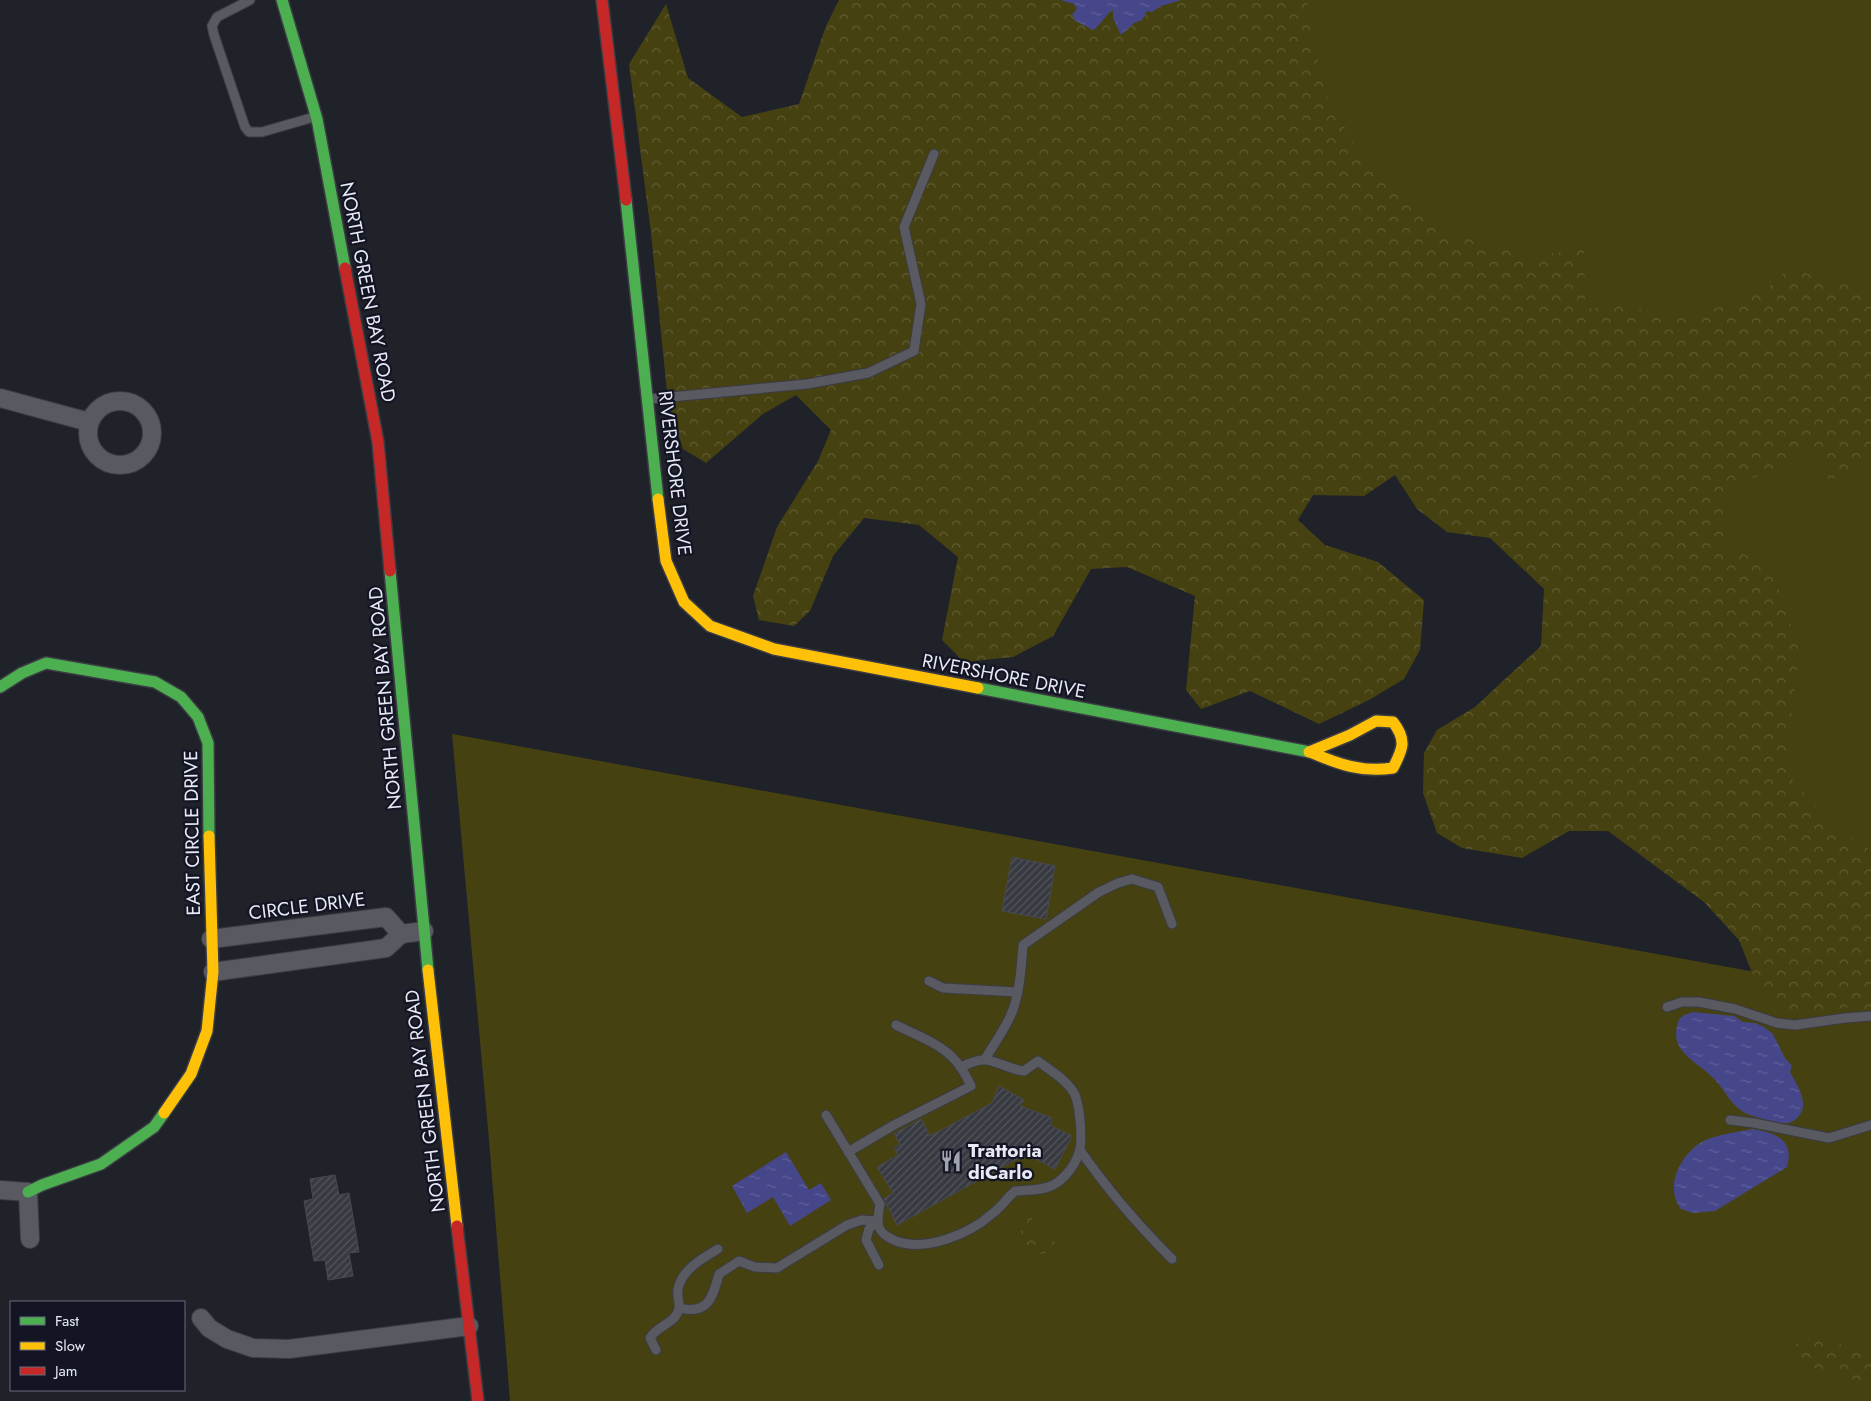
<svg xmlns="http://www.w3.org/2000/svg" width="1871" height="1401" font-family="Jost,sans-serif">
  <defs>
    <pattern id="forest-crowns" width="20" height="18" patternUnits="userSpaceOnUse" patternTransform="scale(1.25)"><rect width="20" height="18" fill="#464111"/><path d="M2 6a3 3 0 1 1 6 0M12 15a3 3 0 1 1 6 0" fill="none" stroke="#615c34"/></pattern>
    <pattern id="water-ripples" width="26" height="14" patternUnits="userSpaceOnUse" patternTransform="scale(1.25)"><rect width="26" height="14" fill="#45478a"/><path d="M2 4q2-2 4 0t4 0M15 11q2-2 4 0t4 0" fill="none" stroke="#60629b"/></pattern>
    <pattern id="building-hatch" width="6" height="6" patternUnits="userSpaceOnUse" patternTransform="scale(1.25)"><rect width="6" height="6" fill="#383a41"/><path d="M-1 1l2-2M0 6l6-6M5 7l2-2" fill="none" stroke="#55565d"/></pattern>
  </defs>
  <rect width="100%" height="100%" fill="#20222a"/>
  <!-- grass -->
  <g fill="#464111">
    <path d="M 1260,0 L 1871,0 L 1871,903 L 1276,154 Z"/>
    <path d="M 452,734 L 1871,993 L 1871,1401 L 510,1401 L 489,1140 Z"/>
  </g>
  <!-- forest -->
  <g fill="url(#forest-crowns)">
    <path d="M 839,0 L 1308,0 L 1307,14 L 1326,94 L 1360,155 L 1444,231 L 1528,257 L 1584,249 L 1585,309 L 1621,306 L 1690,318 L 1765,290 L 1788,269 L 1846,283 L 1871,301 L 1871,462 L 1865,466 L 1829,481 L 1815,446 L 1780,465 L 1724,492 L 1724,548 L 1773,563 L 1780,597 L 1800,649 L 1790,723 L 1788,775 L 1837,830 L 1871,850 L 1871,1011 L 1851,1007 L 1794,1015 L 1759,990 L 1739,940 L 1704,902 L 1608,831 L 1569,831 L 1522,858 L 1462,848 L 1437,833 L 1423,793 L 1424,753 L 1437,730 L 1475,707 L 1541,646 L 1544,589 L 1490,538 L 1447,532 L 1417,509 L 1395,475 L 1364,496 L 1313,495 L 1298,520 L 1325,545 L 1378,562 L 1424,600 L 1420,650 L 1404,679 L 1369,700 L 1319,724 L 1250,691 L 1201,709 L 1186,690 L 1195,596 L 1127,567 L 1091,569 L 1053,636 L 1013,657 L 964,662 L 942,640 L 958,557 L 919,525 L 864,518 L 833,556 L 810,611 L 794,626 L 759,620 L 753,596 L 777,527 L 818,461 L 831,430 L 796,395 L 763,414 L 706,463 L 683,449 L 668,402 L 651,233 L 629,64 L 666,4 L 688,78 L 742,117 L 799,104 L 826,26 Z"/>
    <path d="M 1025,1216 L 1030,1217 L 1033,1220 C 1034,1239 1045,1232 1056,1243 L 1055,1248 L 1053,1252 L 1031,1255 L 1017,1247 L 1017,1239 L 1022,1229 L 1020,1222 Z"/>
    <path d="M 1807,1335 L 1846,1346 L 1871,1349 L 1871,1385 L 1859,1387 L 1851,1377 L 1796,1363 L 1791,1349 Z"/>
  </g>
  <!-- water -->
  <g fill="url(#water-ripples)">
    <path d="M 1060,0 L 1181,0 L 1161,6 L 1152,12 L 1147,11 L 1142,20 L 1134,23 L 1121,35 L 1113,18 L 1113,10 C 1105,15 1101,25 1093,30 L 1074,20 L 1072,13 L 1074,13 L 1077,8 L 1074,4 Z"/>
    <path d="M 1693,1012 L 1734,1016 L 1743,1022 L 1755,1023 L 1764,1027 L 1773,1034 L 1785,1058 L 1792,1066 L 1790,1072 C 1795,1081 1802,1092 1803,1103 C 1804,1112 1797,1121 1788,1123 C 1781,1124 1755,1117 1747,1114 C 1731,1106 1727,1093 1716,1081 C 1701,1063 1670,1054 1677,1026 C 1679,1016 1684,1015 1693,1012 Z"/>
    <path d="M 1751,1129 C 1774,1132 1795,1139 1787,1167 L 1715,1211 L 1693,1213 L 1681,1209 C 1664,1187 1680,1155 1702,1142 C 1716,1134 1735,1133 1751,1129 Z"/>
    <path d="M 786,1152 L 809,1190 L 821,1183 L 831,1200 L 790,1226 L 773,1197 L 747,1213 L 732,1186 Z"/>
  </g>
  <!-- building -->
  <g fill="url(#building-hatch)" stroke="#474951">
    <path d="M 1012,857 L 1055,866 L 1046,919 L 1002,911 Z"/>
    <path d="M 999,1086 L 1024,1100 L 1020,1106 L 1052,1118 L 1050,1125 L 1072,1136 L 1055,1169 L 1026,1154 L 897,1225 L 884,1199 L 893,1193 L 877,1167 L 898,1155 L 894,1148 L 900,1144 L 894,1134 L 921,1119 L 930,1136 L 992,1103 Z"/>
    <path d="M 335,1175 L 339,1195 L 349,1193 L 359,1252 L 349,1253 L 353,1276 L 328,1280 L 325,1260 L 314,1261 L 304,1201 L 313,1199 L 310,1179 Z"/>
  </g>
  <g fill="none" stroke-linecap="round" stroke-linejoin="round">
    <!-- lane casing -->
    <g stroke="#3b3c43" stroke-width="11">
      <g id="lane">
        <path d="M 250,0 L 217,17 L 212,26 L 214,35 L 245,127 L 249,132 L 262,132 L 314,117"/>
        <path d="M 650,399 L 807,384 L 868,373 L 914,351 L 921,304 L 904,227 L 934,154"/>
        <path d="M 929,981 L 943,988 L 1017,992"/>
        <path d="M 1667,1007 L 1682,1002 L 1699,1002 L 1735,1009 L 1777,1023 L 1795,1025 L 1845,1018 L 1871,1016"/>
        <path d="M 985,1059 C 993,1046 1002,1033 1009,1019 C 1020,997 1021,969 1023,945 L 1099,892 L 1118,883 L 1132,879 L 1158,887 L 1172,924"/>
        <path d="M 826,1115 L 880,1204 C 877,1223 874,1232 896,1241 C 926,1252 970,1234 993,1213 C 1001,1207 1007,1198 1015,1191 C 1027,1190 1042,1191 1053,1185 C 1065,1179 1077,1163 1080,1149 C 1082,1136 1080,1107 1075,1095 C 1069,1081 1049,1070 1038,1061 L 1024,1071 C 1011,1070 995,1060 985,1060 C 977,1059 968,1064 961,1067"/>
        <path d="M 1730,1120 L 1754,1123 L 1829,1138 L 1871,1125"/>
        <path d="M 1080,1150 C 1107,1189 1138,1225 1172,1259"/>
        <path d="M 848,1152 L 894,1125 L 971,1086 C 966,1075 960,1064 951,1056 C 936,1042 914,1034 896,1025"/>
        <path d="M 876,1221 L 869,1229 L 866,1240 L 879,1265"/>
        <path d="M 680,1308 C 708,1315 713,1297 719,1274 L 739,1261 L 755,1267 L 777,1268 L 847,1225 L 862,1220 L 876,1221"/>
        <path d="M 656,1350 L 650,1338 C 655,1329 667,1325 674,1318 C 684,1306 676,1301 678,1289 C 682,1269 703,1258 718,1249"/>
      </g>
    </g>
    <!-- street casing -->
    <g stroke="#3b3c43" stroke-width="20">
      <g id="street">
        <path d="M 0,398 L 89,422"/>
        <circle cx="120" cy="433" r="32"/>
        <path d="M 211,939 L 386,917 L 401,934"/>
        <path d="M 213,972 L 386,948 L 401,934 L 424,931"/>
        <path d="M 0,1190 L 28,1192 L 30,1239"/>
        <path d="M 201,1318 L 209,1328 L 227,1339 L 253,1348 L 289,1349 L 469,1326"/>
      </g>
    </g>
    <!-- fast casing -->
    <g stroke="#3b3c43" stroke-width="14">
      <g id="fast">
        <path d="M 282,0 L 317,119 L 345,268"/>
        <path d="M 626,200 L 658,499"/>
        <path d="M 390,571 L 428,970"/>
        <path d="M 0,687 L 22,673 L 46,663 L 155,682 L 181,697 L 198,717 L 208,743 L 209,836"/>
        <path d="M 978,688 L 1310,752"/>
        <path d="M 28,1192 L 42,1185 L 101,1164 L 154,1127 L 164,1113"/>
      </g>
    </g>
    <!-- slow casing -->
    <g stroke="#3b3c43" stroke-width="14">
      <g id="slow">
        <path d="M 658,499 L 666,561 L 684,602 L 710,626 L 774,649 L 978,688"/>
        <path d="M 1309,752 L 1350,735 L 1376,721 L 1393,722 C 1407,740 1403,749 1393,768 C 1362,773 1338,764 1310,752"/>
        <path d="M 428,970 L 457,1226"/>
        <path d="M 164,1113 L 191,1074 L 207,1031 L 213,972 L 209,836"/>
      </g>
    </g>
    <!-- jam casing -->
    <g stroke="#3b3c43" stroke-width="14">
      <g id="jam">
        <path d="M 602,0 L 626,200"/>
        <path d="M 345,268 L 378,442 L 390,571"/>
        <path d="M 457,1226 L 478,1401"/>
      </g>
    </g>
    <!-- lane -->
    <use href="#lane" stroke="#595a61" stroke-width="9"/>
    <!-- street -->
    <use href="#street" stroke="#595a61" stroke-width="18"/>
    <!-- fast -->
    <use href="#fast" stroke="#4caf50" stroke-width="11"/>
    <!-- slow -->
    <use href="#slow" stroke="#ffc107" stroke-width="11"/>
    <!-- jam -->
    <use href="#jam" stroke="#c62828" stroke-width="11"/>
  </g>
  <!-- icons -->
  <defs>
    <g id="restaurant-bare" transform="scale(1.725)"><path d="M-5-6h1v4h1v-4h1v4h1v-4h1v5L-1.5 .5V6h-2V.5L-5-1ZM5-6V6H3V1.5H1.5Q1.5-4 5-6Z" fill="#a1a3ae" stroke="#131524" stroke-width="2.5" paint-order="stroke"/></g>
  </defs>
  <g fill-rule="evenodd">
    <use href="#restaurant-bare" x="951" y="1161"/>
  </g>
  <g text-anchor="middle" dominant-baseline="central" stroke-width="4.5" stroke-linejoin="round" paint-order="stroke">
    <!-- street labels -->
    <g font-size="19" fill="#e7e9f5" stroke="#131524">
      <text transform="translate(368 292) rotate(79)">NORTH GREEN BAY ROAD</text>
      <text transform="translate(675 473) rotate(83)">RIVERSHORE DRIVE</text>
      <text transform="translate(1004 676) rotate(11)">RIVERSHORE DRIVE</text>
      <text transform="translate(385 698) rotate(-95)">NORTH GREEN BAY ROAD</text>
      <text transform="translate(192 833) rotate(-91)">EAST CIRCLE DRIVE</text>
      <text transform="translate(307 906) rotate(-7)">CIRCLE DRIVE</text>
      <text transform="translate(425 1101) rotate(-97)">NORTH GREEN BAY ROAD</text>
    </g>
    <!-- poi labels -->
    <g font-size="19" font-weight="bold" fill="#e7e9f5" stroke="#131524" text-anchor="start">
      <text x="968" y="1150">Trattoria<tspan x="968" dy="22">diCarlo</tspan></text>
    </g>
  </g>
  <!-- legend -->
  <rect x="10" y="1301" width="175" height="90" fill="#131524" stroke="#686a78"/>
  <rect x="20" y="1317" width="25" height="8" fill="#4caf50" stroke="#686a78"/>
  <text x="55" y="1326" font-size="15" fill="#e7e9f5">Fast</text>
  <rect x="20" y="1342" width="25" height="8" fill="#ffc107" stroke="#686a78"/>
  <text x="55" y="1351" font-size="15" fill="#e7e9f5">Slow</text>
  <rect x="20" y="1367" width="25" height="8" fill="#c62828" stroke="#686a78"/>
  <text x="55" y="1376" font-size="15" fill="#e7e9f5">Jam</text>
</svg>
